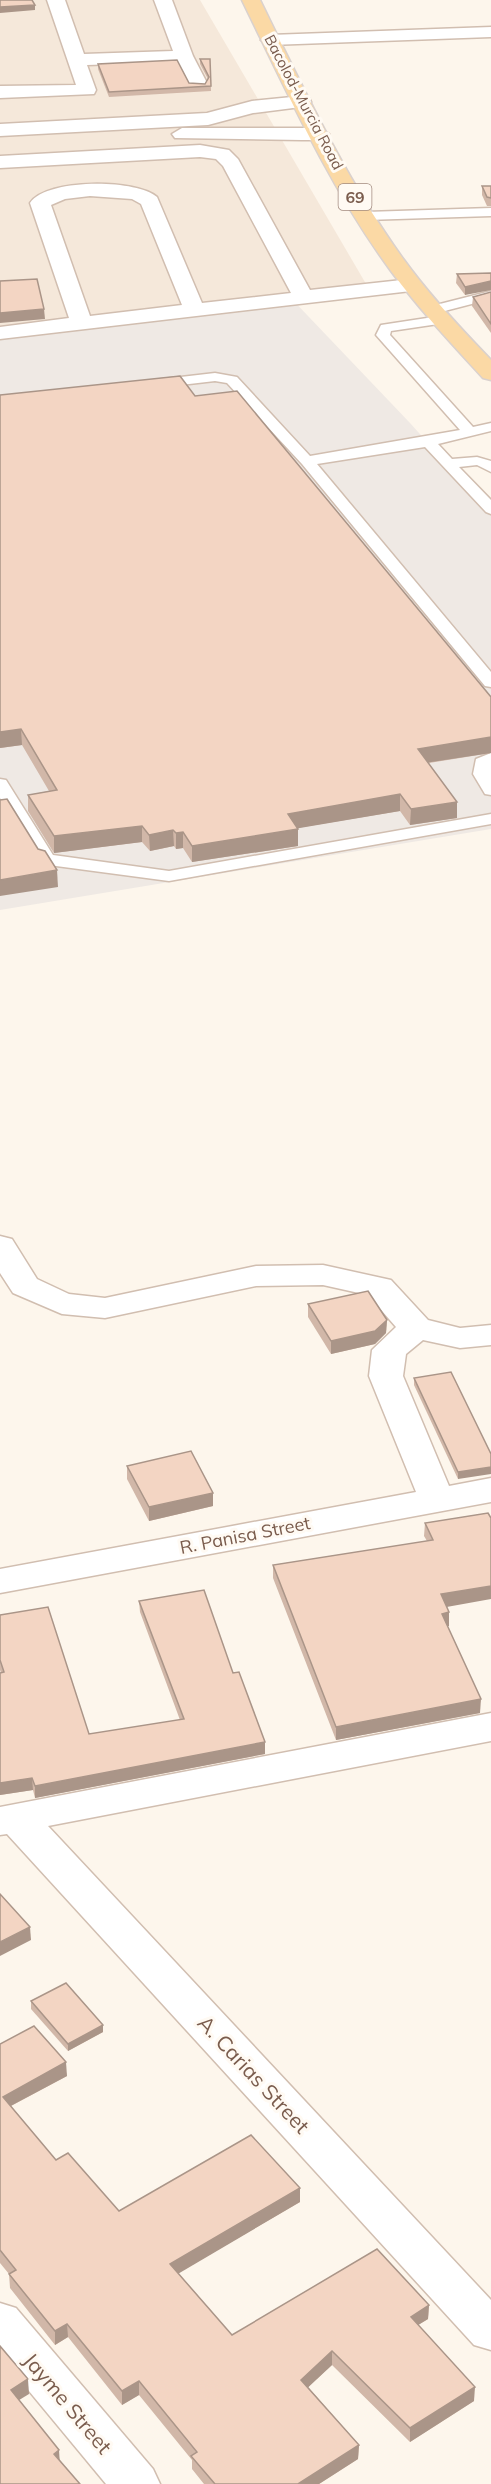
<svg xmlns="http://www.w3.org/2000/svg" width="491" height="2484" font-family="Mulish,sans-serif">
  <rect width="100%" height="100%" fill="#fdf6ec"/>
  <!-- residential -->
  <path fill="#f5e8da" d="M 0,0 L 200,0 L 369,289 L 0,331 Z"/>
  <!-- industrial -->
  <path fill="#efe9e4" d="M 288,295 L 410,423 L 491,513 L 491,829 L 0,910 L 0,331 Z"/>
  <g fill="none" stroke-linecap="round" stroke-linejoin="round">
    <!-- service casing -->
    <g stroke="#d1beb0" stroke-width="3">
      <g id="service">
        <path d="M 491,208 L 491,216 L 366,220 L 360,216 L 366,212 Z"/>
        <path d="M 491,291 L 491,299 L 433,314 L 426,310 L 428,307 Z"/>
        <path d="M 440,316 L 445,317 L 445,323 L 391,331 L 390,335 L 473,427 L 491,423 L 491,431 L 438,444 L 452,459 L 477,457 L 491,461 L 491,472 L 477,465 L 459,467 L 491,500 L 491,514 L 486,512 L 425,447 L 317,464 L 491,672 L 491,687 L 485,686 L 302,464 L 227,383 L 215,381 L 155,388 L 148,384 L 155,380 L 215,373 L 237,377 L 310,456 L 460,430 L 376,335 L 381,325 Z"/>
        <path d="M 491,753 L 491,795 L 485,794 L 473,774 L 476,759 Z"/>
        <path d="M 0,779 L 6,780 L 53,855 L 169,871 L 491,814 L 491,824 L 169,881 L 41,864 L 0,798 Z"/>
      </g>
    </g>
    <!-- minor casing -->
    <g stroke="#d1beb0" stroke-width="3">
      <g id="minor">
        <path d="M 47,0 L 65,0 L 84,54 L 173,51 L 154,0 L 172,0 L 193,56 L 207,83 L 205,87 L 191,87 L 178,62 L 87,65 L 96,90 L 94,94 L 0,98 L 0,86 L 76,85 Z"/>
        <path d="M 491,27 L 491,37 L 270,45 L 261,40 L 270,35 Z"/>
        <path d="M 302,96 L 309,98 L 311,102 L 309,106 L 253,113 L 208,125 L 0,136 L 0,124 L 207,113 L 252,101 Z"/>
        <path d="M 182,128 L 319,128 L 329,134 L 319,140 L 302,140 L 175,138 L 172,134 Z"/>
        <path d="M 200,145 L 229,150 L 238,159 L 310,290 L 411,279 L 418,281 L 421,285 L 418,289 L 411,291 L 0,339 L 0,327 L 69,318 L 30,203 C 47,178 136,179 157,197 L 202,303 L 291,293 L 223,166 L 216,159 L 200,157 L 0,168 L 0,156 ZM 90,196 L 132,199 L 141,204 L 182,305 L 90,316 L 51,205 L 65,199 Z"/>
        <path d="M 0,1236 L 12,1239 L 37,1279 L 69,1294 L 105,1298 L 256,1266 L 323,1265 L 391,1280 L 428,1320 L 460,1328 L 491,1325 L 491,1345 L 460,1348 L 423,1340 L 406,1354 L 403,1376 L 449,1486 L 491,1478 L 491,1502 L 0,1593 L 0,1569 L 416,1492 L 369,1376 L 372,1350 L 396,1327 L 368,1295 L 323,1285 L 256,1286 L 105,1318 L 62,1314 L 13,1293 L 0,1273 Z"/>
        <path d="M 491,1713 L 491,1741 L 48,1826 L 491,2300 L 491,2350 L 474,2345 L 7,1834 L 0,1835 L 0,1807 Z"/>
        <path d="M 0,2303 L 16,2308 L 153,2469 L 160,2484 L 106,2484 L 0,2356 Z"/>
      </g>
    </g>
    <!-- primary casing -->
    <g stroke="#dad1cd" stroke-width="3">
      <path id="primary" d="M 242,0 L 260,0 C 303,88 346,180 404,260 C 430,296 460,328 491,360 L 491,380 L 483,378 C 451,343 419,309 391,271 C 330,188 287,92 242,0 Z"/>
    </g>
    <!-- service -->
    <use href="#service" fill="#fff" fill-rule="evenodd"/>
    <!-- minor -->
    <use href="#minor" fill="#fff" fill-rule="evenodd"/>
    <!-- primary -->
    <use href="#primary" fill="#fbd9a5" fill-rule="evenodd"/>
  </g>
  <!-- wall -->
  <g fill="#d1b7a8">
    <path d="M 200,59 L 210,59 L 211,91 L 109,97 L 98,69 L 98,64 L 189,83 L 205,84 L 208,79 L 200,64 Z"/>
    <path d="M 482,186 L 491,186 L 491,206 L 487,206 L 482,195 Z"/>
    <path d="M 491,273 L 465,295 L 456,283 L 457,274 Z"/>
    <path d="M 491,292 L 491,333 L 472,306 L 473,297 Z"/>
    <path d="M 195,396 L 491,753 L 429,763 L 457,818 L 410,825 L 400,811 L 297,828 L 298,829 L 298,846 L 192,862 L 183,848 L 176,849 L 174,846 L 150,851 L 142,842 L 54,853 L 28,811 L 28,795 L 49,791 L 22,745 L 0,748 Z"/>
    <path d="M 308,1304 L 387,1320 L 386,1333 L 375,1344 L 331,1354 L 308,1317 Z"/>
    <path d="M 414,1378 L 491,1454 L 458,1479 L 414,1385 Z"/>
    <path d="M 127,1466 L 213,1493 L 213,1506 L 149,1521 L 127,1479 Z"/>
    <path d="M 488,1513 L 447,1607 L 449,1626 L 447,1626 L 480,1713 L 336,1740 L 273,1578 L 273,1565 L 427,1541 L 424,1536 L 425,1523 Z"/>
    <path d="M 139,1601 L 233,1673 L 265,1754 L 35,1798 L 33,1790 L 0,1795 L 0,1673 L 1,1673 L 0,1670 L 0,1615 L 89,1734 L 180,1720 L 140,1612 Z"/>
    <path d="M 31,2001 L 103,2025 L 103,2032 L 68,2051 L 31,2009 Z"/>
    <path d="M 0,2044 L 67,2076 L 11,2106 L 56,2160 L 119,2211 L 300,2202 L 178,2273 L 232,2335 L 429,2305 L 428,2319 L 418,2325 L 474,2401 L 410,2442 L 332,2365 L 308,2387 L 359,2445 L 358,2459 L 319,2484 L 204,2484 L 192,2469 L 192,2460 L 139,2395 L 122,2405 L 68,2337 L 55,2345 L 10,2288 L 9,2274 L 0,2263 Z"/>
  </g>
  <!-- shaded-wall -->
  <g fill="#aa9588">
    <path d="M 35,5 L 35,10 L 0,13 L 0,7 Z"/>
    <path d="M 491,281 L 491,290 L 465,295 L 465,287 Z"/>
    <path d="M 44,309 L 45,319 L 0,323 L 0,313 Z"/>
    <path d="M 21,729 L 22,745 L 0,748 L 0,732 Z"/>
    <path d="M 491,737 L 491,753 L 418,764 L 418,749 Z"/>
    <path d="M 400,794 L 400,811 L 288,830 L 288,814 Z"/>
    <path d="M 457,802 L 457,818 L 410,825 L 411,809 Z"/>
    <path d="M 142,826 L 142,842 L 54,853 L 54,836 Z"/>
    <path d="M 298,829 L 298,846 L 192,862 L 192,846 Z"/>
    <path d="M 173,830 L 174,846 L 150,851 L 149,835 Z"/>
    <path d="M 183,832 L 183,848 L 176,849 L 176,833 Z"/>
    <path d="M 57,870 L 58,887 L 0,896 L 0,880 Z"/>
    <path d="M 387,1320 L 386,1333 L 375,1344 L 331,1354 L 331,1341 Z"/>
    <path d="M 491,1467 L 491,1474 L 458,1479 L 458,1472 Z"/>
    <path d="M 213,1493 L 213,1506 L 149,1521 L 149,1507 Z"/>
    <path d="M 491,1586 L 491,1599 L 441,1608 L 441,1594 Z"/>
    <path d="M 449,1612 L 449,1626 L 441,1627 L 442,1614 Z"/>
    <path d="M 481,1699 L 480,1713 L 336,1740 L 336,1727 Z"/>
    <path d="M 265,1742 L 265,1754 L 35,1798 L 35,1786 Z"/>
    <path d="M 32,1778 L 33,1790 L 0,1795 L 0,1783 Z"/>
    <path d="M 30,1927 L 31,1940 L 0,1956 L 0,1942 Z"/>
    <path d="M 103,2025 L 103,2032 L 68,2051 L 68,2044 Z"/>
    <path d="M 66,2062 L 67,2076 L 3,2110 L 3,2097 Z"/>
    <path d="M 300,2188 L 300,2202 L 171,2278 L 170,2264 Z"/>
    <path d="M 429,2305 L 428,2319 L 410,2330 L 411,2317 Z"/>
    <path d="M 67,2324 L 68,2337 L 55,2345 L 55,2331 Z"/>
    <path d="M 332,2351 L 332,2365 L 301,2394 L 301,2380 Z"/>
    <path d="M 28,2379 L 29,2394 L 11,2405 L 11,2390 Z"/>
    <path d="M 139,2381 L 139,2395 L 122,2405 L 122,2391 Z"/>
    <path d="M 475,2387 L 474,2401 L 410,2442 L 410,2428 Z"/>
    <path d="M 359,2445 L 358,2459 L 319,2484 L 298,2484 Z"/>
    <path d="M 59,2450 L 60,2465 L 54,2454 Z"/>
  </g>
  <!-- building -->
  <g fill="#f3d5c3" stroke="#aa9588" stroke-width="1.5">
    <path d="M 0,0 L 32,0 L 35,5 L 0,7 Z"/>
    <path d="M 200,59 L 210,59 L 211,86 L 109,92 L 98,64 L 177,60 L 189,83 L 205,84 L 209,77 Z"/>
    <path d="M 482,186 L 491,186 L 491,198 L 487,197 Z"/>
    <path d="M 491,273 L 491,281 L 465,287 L 457,274 Z"/>
    <path d="M 37,279 L 44,309 L 0,313 L 0,281 Z"/>
    <path d="M 491,292 L 491,324 L 473,297 Z"/>
    <path d="M 180,376 L 195,396 L 237,391 L 491,697 L 491,737 L 418,749 L 457,802 L 411,809 L 400,794 L 288,814 L 298,829 L 192,846 L 183,832 L 176,833 L 173,830 L 149,835 L 142,826 L 54,836 L 28,795 L 57,790 L 21,729 L 0,732 L 0,395 Z"/>
    <path d="M 7,799 L 38,849 L 45,851 L 57,870 L 0,880 L 0,800 Z"/>
    <path d="M 368,1291 L 387,1320 L 375,1331 L 331,1341 L 308,1304 Z"/>
    <path d="M 451,1372 L 491,1454 L 491,1467 L 458,1472 L 414,1378 Z"/>
    <path d="M 191,1451 L 213,1493 L 149,1507 L 127,1466 Z"/>
    <path d="M 488,1513 L 491,1518 L 491,1586 L 441,1594 L 449,1612 L 442,1614 L 481,1699 L 336,1727 L 273,1565 L 433,1540 L 425,1523 Z"/>
    <path d="M 204,1590 L 233,1673 L 239,1672 L 265,1742 L 35,1786 L 32,1778 L 0,1783 L 0,1673 L 4,1672 L 0,1660 L 0,1615 L 48,1607 L 89,1734 L 184,1719 L 139,1601 Z"/>
    <path d="M 0,1894 L 30,1927 L 0,1942 Z"/>
    <path d="M 66,1983 L 103,2025 L 68,2044 L 31,2001 Z"/>
    <path d="M 34,2026 L 66,2062 L 3,2097 L 56,2160 L 68,2153 L 119,2211 L 251,2135 L 300,2188 L 170,2264 L 232,2335 L 377,2249 L 429,2305 L 411,2317 L 475,2387 L 410,2428 L 332,2351 L 301,2380 L 359,2445 L 298,2484 L 215,2484 L 191,2456 L 197,2452 L 139,2381 L 122,2391 L 67,2324 L 55,2331 L 9,2274 L 16,2270 L 0,2250 L 0,2044 Z"/>
    <path d="M 0,2346 L 28,2379 L 11,2390 L 59,2450 L 54,2454 L 80,2484 L 0,2484 Z"/>
  </g>
  <g text-anchor="middle" dominant-baseline="central" stroke-width="6" stroke-linejoin="round" paint-order="stroke">
    <!-- far-street labels -->
    <g font-size="15" fill="#7a5c4d" stroke="#fffaf3">
      <text transform="translate(304 102) rotate(62)">Bacolod-Murcia Road</text>
    </g>
    <!-- shield labels -->
    <rect fill="#fffaf3" stroke="#a28b7f" stroke-width="1.5" x="338.5" y="184" width="33" height="26" rx="4.5"/>
    <g font-size="16" font-weight="bold" fill="#7a5c4d">
      <text x="355" y="197">69</text>
    </g>
    <!-- street labels -->
    <g font-size="18" fill="#7a5c4d" stroke="#fffaf3">
      <text transform="translate(245 1535) rotate(-11)">R. Panisa Street</text>
    </g>
    <!-- near-street labels -->
    <g font-size="21" fill="#7a5c4d" stroke="#fffaf3">
      <text transform="translate(254 2074) rotate(47)">A. Carias Street</text>
      <text transform="translate(68 2403) rotate(50)">Jayme Street</text>
    </g>
  </g>
</svg>
